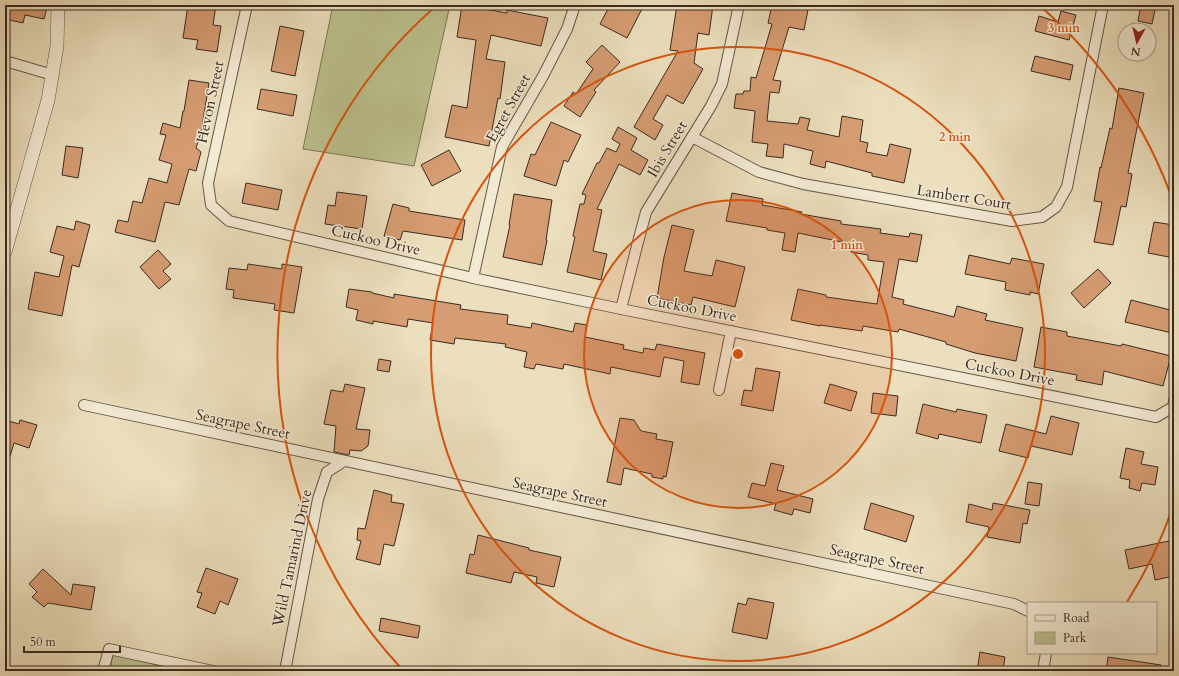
<svg xmlns="http://www.w3.org/2000/svg" width="1179" height="676" font-family="Cardo,serif">
  <rect width="100%" height="100%" fill="#ecdfbd"/>
  <filter id="stains"><feTurbulence type="fractalNoise" baseFrequency=".005" numOctaves="4"/><feColorMatrix values="0 0 0 0 .2 0 0 0 0 .09 0 0 0 0 .02 0 0 0 .5 -.17"/></filter>
  <radialGradient id="worn" r=".72"><stop offset=".6" stop-color="#630" stop-opacity="0"/><stop offset="1" stop-color="#630" stop-opacity=".3"/></radialGradient>
  <!-- green -->
  <g fill="#bcc18e" stroke="#7b7658">
    <path d="M 333,5 L 450,5 L 414,166 L 303,149 Z"/>
    <path d="M 113,653 L 175,670 L 175,671 L 110,671 Z"/>
  </g>
  <!-- building -->
  <g fill="#d69c72" stroke="#3a2a21">
    <path d="M 5,5 L 34,5 L 47,8 L 44,19 L 25,15 L 23,23 L 5,19 Z"/>
    <path d="M 188,5 L 216,5 L 213,25 L 221,26 L 217,52 L 196,49 L 198,40 L 183,38 Z"/>
    <path d="M 462,5 L 507,13 L 507,10 L 548,18 L 541,46 L 491,35 L 486,59 L 505,62 L 500,99 L 498,98 L 489,146 L 445,137 L 452,105 L 467,108 L 476,40 L 457,37 Z"/>
    <path d="M 618,5 L 644,5 L 627,38 L 600,24 L 609,7 L 615,10 Z"/>
    <path d="M 677,5 L 713,5 L 709,35 L 698,33 L 694,63 L 703,69 L 683,104 L 667,95 L 653,119 L 663,125 L 655,140 L 634,127 L 678,51 L 670,50 Z"/>
    <path d="M 772,5 L 809,5 L 804,30 L 789,27 L 773,80 L 781,81 L 779,93 L 770,92 L 767,121 L 798,124 L 800,117 L 810,119 L 807,130 L 839,137 L 842,116 L 863,120 L 860,141 L 868,143 L 866,152 L 887,156 L 890,144 L 911,149 L 904,183 L 872,176 L 872,173 L 826,161 L 825,168 L 810,164 L 813,151 L 784,144 L 783,158 L 766,156 L 768,144 L 752,142 L 755,111 L 734,108 L 736,94 L 743,94 L 744,91 L 750,91 L 751,77 L 756,78 L 772,24 L 768,23 Z"/>
    <path d="M 1141,5 L 1156,5 L 1152,24 L 1138,21 Z"/>
    <path d="M 1061,11 L 1076,15 L 1069,40 L 1035,31 L 1039,16 L 1058,22 Z"/>
    <path d="M 280,26 L 304,31 L 295,76 L 271,71 Z"/>
    <path d="M 602,45 L 620,62 L 594,90 L 596,92 L 580,117 L 564,106 L 573,92 L 576,94 L 593,69 L 586,62 Z"/>
    <path d="M 1035,56 L 1073,65 L 1070,80 L 1031,71 Z"/>
    <path d="M 189,80 L 209,83 L 201,133 L 196,148 L 201,152 L 196,171 L 189,169 L 179,205 L 165,202 L 155,242 L 115,232 L 118,220 L 128,222 L 133,201 L 142,203 L 149,178 L 167,183 L 172,164 L 159,160 L 166,135 L 160,134 L 163,123 L 180,128 L 183,111 L 184,111 Z"/>
    <path d="M 1119,88 L 1144,93 L 1128,173 L 1132,174 L 1126,207 L 1121,206 L 1113,245 L 1094,242 L 1102,202 L 1094,201 L 1100,167 L 1101,168 L 1110,128 L 1112,129 Z"/>
    <path d="M 261,89 L 297,95 L 293,116 L 257,109 Z"/>
    <path d="M 551,122 L 581,135 L 568,162 L 564,160 L 556,186 L 524,176 L 531,154 L 535,155 Z"/>
    <path d="M 618,127 L 637,138 L 631,150 L 648,160 L 640,175 L 619,164 L 597,209 L 602,210 L 593,251 L 607,254 L 601,280 L 567,272 L 575,237 L 573,236 L 580,204 L 584,204 L 586,195 L 582,194 L 597,163 L 599,163 L 607,148 L 616,152 L 620,144 L 612,139 Z"/>
    <path d="M 66,146 L 83,148 L 78,178 L 62,175 Z"/>
    <path d="M 449,150 L 461,171 L 432,186 L 421,165 Z"/>
    <path d="M 246,183 L 282,190 L 278,210 L 242,203 Z"/>
    <path d="M 337,192 L 367,196 L 362,229 L 325,224 L 328,205 L 335,206 Z"/>
    <path d="M 732,193 L 763,199 L 762,205 L 802,212 L 801,214 L 841,221 L 841,224 L 881,229 L 880,233 L 909,237 L 910,233 L 922,235 L 917,262 L 899,259 L 892,297 L 904,300 L 903,304 L 954,317 L 957,306 L 987,314 L 985,320 L 1023,328 L 1016,361 L 975,353 L 946,344 L 946,342 L 899,329 L 898,332 L 863,326 L 862,331 L 820,325 L 820,326 L 791,320 L 798,289 L 826,295 L 826,297 L 877,304 L 884,262 L 868,260 L 868,255 L 851,252 L 852,244 L 798,233 L 795,252 L 782,250 L 785,233 L 767,230 L 767,228 L 726,221 Z"/>
    <path d="M 514,194 L 552,200 L 546,240 L 547,240 L 542,265 L 503,257 L 510,225 L 509,225 Z"/>
    <path d="M 393,204 L 409,208 L 409,211 L 465,220 L 462,240 L 403,231 L 400,240 L 384,236 Z"/>
    <path d="M 76,221 L 90,225 L 79,267 L 72,265 L 62,316 L 28,309 L 35,272 L 59,277 L 64,256 L 50,252 L 57,226 L 74,230 Z"/>
    <path d="M 1154,222 L 1174,225 L 1174,258 L 1148,253 Z"/>
    <path d="M 672,225 L 694,230 L 684,271 L 712,276 L 716,260 L 745,267 L 735,307 L 693,297 L 691,305 L 657,298 L 664,257 Z"/>
    <path d="M 158,250 L 171,264 L 163,271 L 171,279 L 159,289 L 140,267 Z"/>
    <path d="M 969,255 L 1010,264 L 1012,258 L 1044,264 L 1038,294 L 1030,292 L 1030,295 L 1005,290 L 1006,282 L 965,274 Z"/>
    <path d="M 248,264 L 282,269 L 282,264 L 302,267 L 294,313 L 274,310 L 275,304 L 233,298 L 234,290 L 226,289 L 229,268 L 247,270 Z"/>
    <path d="M 1098,269 L 1111,283 L 1084,308 L 1071,293 Z"/>
    <path d="M 349,289 L 372,292 L 372,293 L 394,298 L 394,294 L 461,305 L 460,309 L 508,315 L 507,324 L 531,328 L 532,323 L 573,332 L 575,323 L 587,325 L 585,337 L 624,345 L 623,349 L 643,353 L 644,348 L 655,350 L 657,344 L 705,353 L 699,385 L 681,382 L 684,361 L 664,357 L 660,377 L 611,367 L 610,374 L 564,364 L 563,369 L 536,364 L 534,369 L 524,367 L 527,352 L 505,347 L 506,344 L 455,338 L 454,344 L 430,340 L 433,323 L 408,319 L 407,327 L 373,321 L 373,324 L 356,320 L 358,310 L 346,307 Z"/>
    <path d="M 1131,300 L 1174,311 L 1174,325 L 1172,333 L 1125,322 Z"/>
    <path d="M 1041,327 L 1067,332 L 1067,336 L 1121,346 L 1122,344 L 1171,356 L 1163,386 L 1104,371 L 1102,385 L 1076,380 L 1077,375 L 1034,367 Z"/>
    <path d="M 379,359 L 391,361 L 389,372 L 377,370 Z"/>
    <path d="M 756,368 L 780,372 L 773,411 L 741,405 L 744,390 L 752,391 Z"/>
    <path d="M 345,384 L 365,388 L 356,429 L 370,430 L 368,446 L 361,451 L 350,450 L 349,455 L 334,452 L 336,426 L 324,424 L 331,390 L 343,392 Z"/>
    <path d="M 830,384 L 857,392 L 851,411 L 824,403 Z"/>
    <path d="M 873,393 L 898,396 L 896,416 L 871,413 Z"/>
    <path d="M 923,404 L 956,412 L 957,409 L 987,415 L 981,443 L 939,434 L 938,439 L 916,433 Z"/>
    <path d="M 1051,416 L 1079,423 L 1072,455 L 1031,446 L 1028,458 L 999,451 L 1006,424 L 1046,434 Z"/>
    <path d="M 620,418 L 634,420 L 641,431 L 657,434 L 656,439 L 673,442 L 666,477 L 663,476 L 663,479 L 652,477 L 652,474 L 624,468 L 621,485 L 607,482 Z"/>
    <path d="M 5,420 L 19,424 L 20,420 L 37,425 L 29,448 L 14,443 L 7,466 L 5,465 Z"/>
    <path d="M 1126,448 L 1144,452 L 1141,464 L 1158,467 L 1155,485 L 1142,483 L 1140,491 L 1129,488 L 1130,480 L 1120,478 Z"/>
    <path d="M 771,463 L 784,466 L 777,490 L 813,499 L 810,513 L 794,509 L 792,515 L 774,510 L 776,504 L 748,497 L 752,483 L 765,486 Z"/>
    <path d="M 1028,482 L 1042,484 L 1039,506 L 1025,504 Z"/>
    <path d="M 374,490 L 392,495 L 391,502 L 404,504 L 394,546 L 384,544 L 380,565 L 356,559 L 361,541 L 357,540 L 358,528 L 365,529 Z"/>
    <path d="M 871,503 L 914,516 L 906,542 L 864,529 Z"/>
    <path d="M 993,503 L 1030,510 L 1027,524 L 1023,523 L 1020,543 L 987,537 L 989,527 L 966,522 L 969,504 L 992,510 Z"/>
    <path d="M 478,535 L 529,548 L 529,550 L 561,557 L 554,587 L 536,583 L 537,577 L 514,572 L 511,583 L 466,573 L 470,554 L 474,555 Z"/>
    <path d="M 1174,540 L 1174,560 L 1171,560 L 1174,576 L 1155,580 L 1152,564 L 1129,569 L 1125,550 Z"/>
    <path d="M 206,568 L 238,579 L 228,605 L 220,601 L 215,614 L 197,607 L 202,593 L 197,592 Z"/>
    <path d="M 43,569 L 71,595 L 73,584 L 95,587 L 91,610 L 48,603 L 44,607 L 32,597 L 37,592 L 29,584 Z"/>
    <path d="M 748,598 L 774,603 L 767,639 L 732,632 L 738,603 L 746,605 Z"/>
    <path d="M 381,618 L 420,626 L 418,638 L 379,631 Z"/>
    <path d="M 980,652 L 1005,657 L 1003,671 L 977,671 Z"/>
    <path d="M 1108,657 L 1161,665 L 1160,671 L 1106,671 Z"/>
  </g>
  <g fill="none" stroke-linecap="round" stroke-linejoin="round">
    <!-- minor casing -->
    <g stroke="#665748" stroke-width="12">
      <g id="minor">
        <path d="M 247,5 L 208,183 L 211,205 L 229,221 L 473,278 L 621,309 L 1156,417 L 1173,407 L 1174,401"/>
        <path d="M 5,61 L 53,75"/>
        <path d="M 692,137 L 759,172 L 803,184 L 1012,221 L 1042,217 L 1056,207 L 1067,187 L 1103,5"/>
        <path d="M 473,278 L 502,147 L 543,76 L 567,29 L 575,5"/>
        <path d="M 621,309 L 638,242 L 646,212 L 711,106 L 722,84 L 739,5"/>
        <path d="M 719,390 L 731,331"/>
        <path d="M 84,405 L 1014,604 L 1028,611"/>
        <path d="M 103,671 L 109,649 L 213,671"/>
        <path d="M 285,671 L 318,499 L 327,472 L 344,461"/>
        <path d="M 1043,671 L 1046,653"/>
      </g>
    </g>
    <!-- tertiary casing -->
    <g stroke="#665748" stroke-width="14">
      <path id="tertiary" d="M 5,252 L 48,100 L 57,46 L 58,5"/>
    </g>
    <!-- minor -->
    <use href="#minor" stroke="#f3ead4" stroke-width="10"/>
    <!-- tertiary -->
    <use href="#tertiary" stroke="#f3ead4" stroke-width="13"/>
  </g>
  <!-- distance rings -->
  <circle cx="738" cy="354" r="154" fill="#d7540e" fill-opacity=".12"/>
  <g fill="none" stroke="#d7540e" stroke-width="2">
    <circle cx="738" cy="354" r="154"/>
    <circle cx="738" cy="354" r="307"/>
    <path d="M1174 504A461 461 0 0 1 1127 602M401 668A461 461 0 0 1 436 6M1040 6A461 461 0 0 1 1174 204"/>
  </g>
  <g text-anchor="middle" dominant-baseline="central" stroke-width="3" stroke-linejoin="round" paint-order="stroke">
    <!-- street labels -->
    <g font-size="15" fill="#3a2a21" stroke="#f3ead4">
      <text transform="translate(210 102) rotate(-78)">Hevon Street</text>
      <text transform="translate(508 108) rotate(-61)">Egret Street</text>
      <text transform="translate(667 149) rotate(-59)">Ibis Street</text>
      <text transform="translate(964 197) rotate(9)">Lambert Court</text>
      <text transform="translate(376 240) rotate(13)">Cuckoo Drive</text>
      <text transform="translate(692 308) rotate(11)">Cuckoo Drive</text>
      <text transform="translate(1010 372) rotate(11)">Cuckoo Drive</text>
      <text transform="translate(243 424) rotate(12)">Seagrape Street</text>
      <text transform="translate(560 492) rotate(12)">Seagrape Street</text>
      <text transform="translate(292 558) rotate(-78)">Wild Tamarind Drive</text>
      <text transform="translate(877 559) rotate(12)">Seagrape Street</text>
    </g>
  </g>
  <circle cx="738" cy="354" r="6" fill="#d7540e" stroke="#f3ead4" stroke-width="2"/>
  <g font-size="12" text-anchor="middle" font-weight="bold" fill="#d7540e" stroke="#f3ead4" stroke-width="3" stroke-linejoin="round" paint-order="stroke">
    <text x="1064" y="32">3 min</text>
    <text x="955" y="141">2 min</text>
    <text x="847" y="249">1 min</text>
  </g>
  <!-- margin -->
  <rect width="1179" height="676" fill="none" stroke="#ecdfbd" stroke-width="20"/>
  <rect x="6" y="6" width="1167" height="664" fill="none" stroke="#3a2a21" stroke-width="2"/>
  <rect x="10" y="10" width="1159" height="656" fill="none" stroke="#3a2a21"/>
  <!-- legend -->
  <rect x="1027" y="602" width="130" height="52" fill="#f3ead4" stroke="#a99d8c"/>
  <rect x="1035" y="615" width="20" height="6" fill="#f3ead4" stroke="#a99d8c"/>
  <text x="1063" y="622" font-size="12" fill="#3a2a21">Road</text>
  <rect x="1035" y="632" width="20" height="12" fill="#bcc18e" stroke="#a99d8c"/>
  <text x="1063" y="642" font-size="12" fill="#3a2a21">Park</text>
  <!-- north arrow -->
  <g transform="translate(1137 42) rotate(188)"><circle r="19" fill="#f3ead4" stroke="#a99d8c"/>
  <path d="M0-3L7 15L0 10L-7 15Z" fill="#8f2418"/>
  <text y="-6" font-size="11" font-weight="bold" text-anchor="middle" fill="#3a2a21">N</text>
  </g>
  <!-- scale -->
  <path d="M24 646v6h96v-6" fill="none" stroke="#3a2a21" stroke-width="2"/>
  <text x="30" y="646" font-size="12" fill="#3a2a21" stroke="#f3ead4" stroke-width="3" paint-order="stroke">50 m</text>
  <rect width="100%" height="100%" filter="url(#stains)"/>
  <rect width="100%" height="100%" fill="url(#worn)"/>
</svg>
